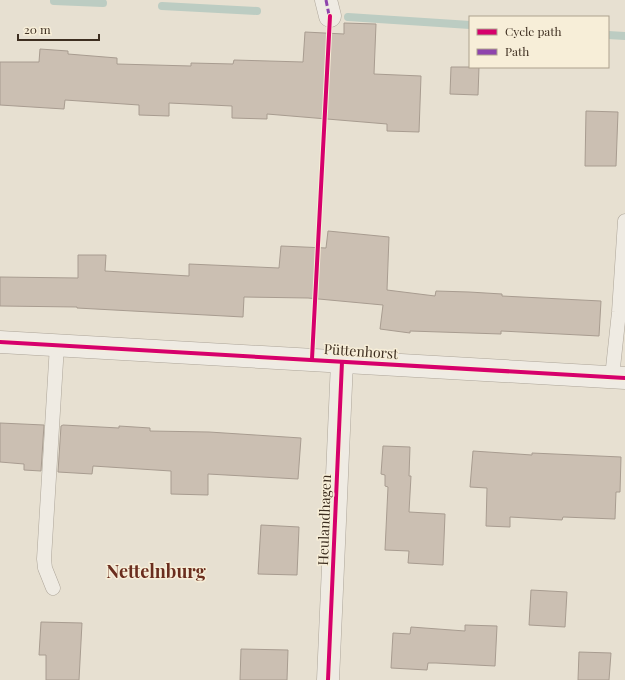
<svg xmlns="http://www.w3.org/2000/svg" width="625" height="680" font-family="'Playfair Display',serif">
  <rect width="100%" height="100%" fill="#e7e0d1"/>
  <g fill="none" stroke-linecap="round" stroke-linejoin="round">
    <!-- stream -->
    <g stroke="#bcccc2" stroke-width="8">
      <path d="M 54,1 L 103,3"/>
      <path d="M 162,6 L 257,11"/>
      <path d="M 348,17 L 470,25"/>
      <path d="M 608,35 L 625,36"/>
    </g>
  </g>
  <!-- building -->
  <g fill="#cbbfb2" stroke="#a89c90">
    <path d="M 344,23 L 376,24 L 374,74 L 421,76 L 419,132 L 387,131 L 387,124 L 267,114 L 267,119 L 232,118 L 232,106 L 169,103 L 169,116 L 139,115 L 139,105 L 65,100 L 64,109 L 0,105 L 0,62 L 39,62 L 40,49 L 68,51 L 68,54 L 117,58 L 117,64 L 191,66 L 191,63 L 233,64 L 234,60 L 303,62 L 305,32 L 344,34 Z"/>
    <path d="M 451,67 L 479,67 L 478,95 L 450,94 Z"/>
    <path d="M 586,111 L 618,112 L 616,166 L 585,166 Z"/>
    <path d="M 328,231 L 389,237 L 387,290 L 435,296 L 436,291 L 469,292 L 502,294 L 502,296 L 601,301 L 599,336 L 501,331 L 501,334 L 410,331 L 410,333 L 380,329 L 383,305 L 308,298 L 244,297 L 243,317 L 77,308 L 77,307 L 0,306 L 0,277 L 78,278 L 78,255 L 106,255 L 105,271 L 189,276 L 189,264 L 279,268 L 281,246 L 326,248 Z"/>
    <path d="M 0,423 L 44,425 L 41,471 L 24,470 L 24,464 L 0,462 Z"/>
    <path d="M 63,425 L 119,428 L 119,426 L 150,428 L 150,431 L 209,432 L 301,438 L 298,479 L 208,474 L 208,495 L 171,494 L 171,471 L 93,466 L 92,474 L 58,472 L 61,426 Z"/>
    <path d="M 383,446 L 410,447 L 409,476 L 411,476 L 409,512 L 445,514 L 443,565 L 408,563 L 409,551 L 385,550 L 388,487 L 385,486 L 385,475 L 381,474 Z"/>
    <path d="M 473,451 L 532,455 L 532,453 L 621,457 L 620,492 L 616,492 L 615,519 L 563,517 L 562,520 L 510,517 L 510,527 L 486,526 L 487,488 L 470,487 Z"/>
    <path d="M 261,525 L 299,527 L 297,575 L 258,574 Z"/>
    <path d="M 531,590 L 567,592 L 565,627 L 529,625 Z"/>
    <path d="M 41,622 L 82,623 L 79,680 L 46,680 L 46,655 L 39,655 Z"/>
    <path d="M 465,625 L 497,626 L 495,666 L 436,663 L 428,663 L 427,670 L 391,668 L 393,633 L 410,634 L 411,627 L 465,631 Z"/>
    <path d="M 241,649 L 288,650 L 287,680 L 240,680 Z"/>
    <path d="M 579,652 L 611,653 L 609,680 L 578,680 Z"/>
  </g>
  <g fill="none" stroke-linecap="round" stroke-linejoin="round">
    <!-- service casing -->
    <g stroke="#ada599" stroke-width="15">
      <g id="service">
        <path d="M 612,377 L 619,312 L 625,221"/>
        <path d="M 53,588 L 45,568 L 44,559 L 57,345"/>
      </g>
    </g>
    <!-- minor casing -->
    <g stroke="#ada599" stroke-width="23">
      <g id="minor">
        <path d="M 326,0 L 330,16"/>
        <path d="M 0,342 L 625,378"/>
        <path d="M 328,680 L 342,362"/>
      </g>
    </g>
    <!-- service -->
    <use href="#service" stroke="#efebe3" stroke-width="14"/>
    <!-- minor -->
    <use href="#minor" stroke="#efebe3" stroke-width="22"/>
    <!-- quiet -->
    <path stroke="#8e44ad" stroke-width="3" stroke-dasharray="6 3" stroke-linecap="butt" d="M 326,0 L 330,20"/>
    <!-- cycleway casing -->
    <g stroke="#f7eed8" stroke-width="6">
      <g id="cycleway">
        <path d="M 0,342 L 625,378"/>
        <path d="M 312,359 L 330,16"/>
        <path d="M 328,680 L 342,362"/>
      </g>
    </g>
    <!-- cycleway -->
    <use href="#cycleway" stroke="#d6006c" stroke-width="4"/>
  </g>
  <g text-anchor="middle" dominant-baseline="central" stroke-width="3" stroke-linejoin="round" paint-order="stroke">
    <!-- street labels -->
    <g font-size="14" fill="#3d2e20" stroke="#f7eed8">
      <text transform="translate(361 351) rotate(4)">Püttenhorst</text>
      <text transform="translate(324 520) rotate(-88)">Heulandhagen</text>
    </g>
    <!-- district labels -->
    <g font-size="18" font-weight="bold" fill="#6b2e1e" stroke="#f7eed8">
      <text x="156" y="571">Nettelnburg</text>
    </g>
  </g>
  <!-- legend -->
  <rect x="469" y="16" width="140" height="52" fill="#f7eed8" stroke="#ada18e"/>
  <rect x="477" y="29" width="20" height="6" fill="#d6006c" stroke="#ada18e"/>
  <text x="505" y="36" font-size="12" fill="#3d2e20">Cycle path</text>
  <rect x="477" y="49" width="20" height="6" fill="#8e44ad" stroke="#ada18e"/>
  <text x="505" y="56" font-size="12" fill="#3d2e20">Path</text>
  <!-- scale -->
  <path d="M18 34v6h81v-6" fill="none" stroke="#3d2e20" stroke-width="2"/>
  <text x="24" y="34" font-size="12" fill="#3d2e20" stroke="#f7eed8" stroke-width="3" paint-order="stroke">20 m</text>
</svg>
